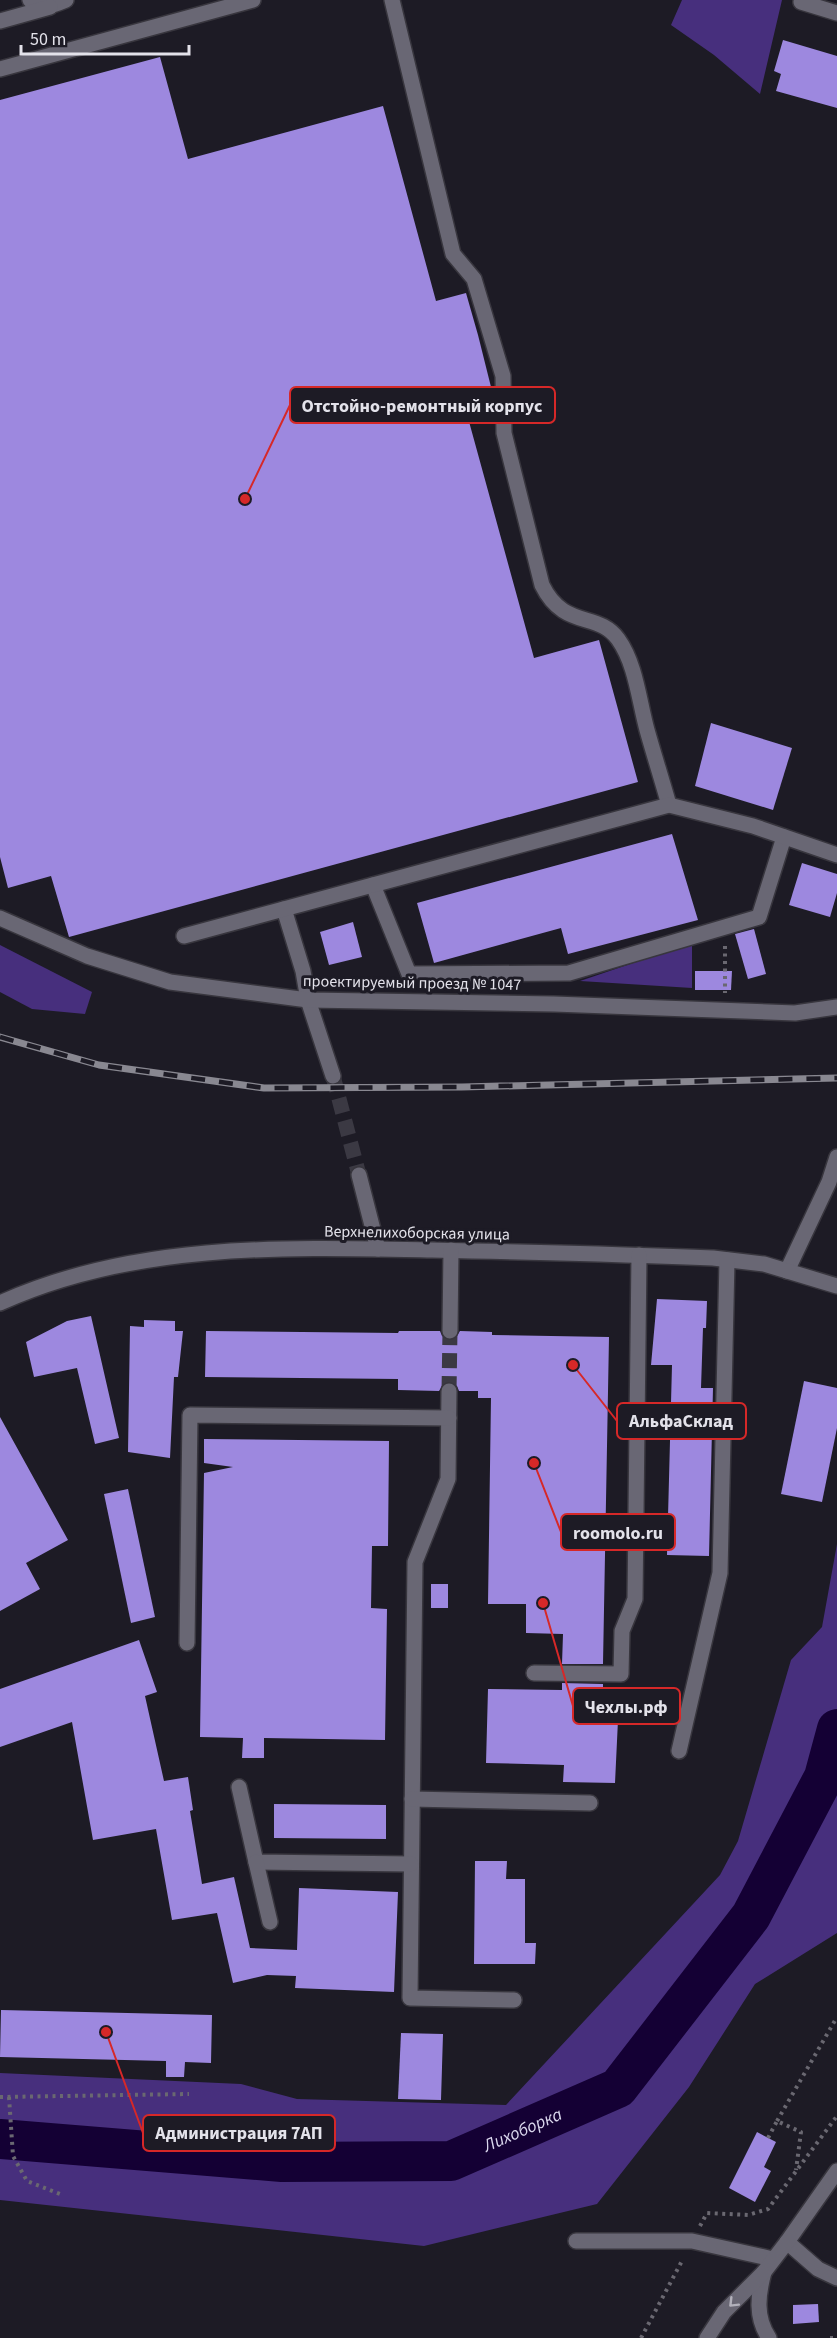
<svg xmlns="http://www.w3.org/2000/svg" width="837" height="2338" font-family="'Source Sans 3',sans-serif">
  <rect width="100%" height="100%" fill="#1d1b25"/>
  <!-- green -->
  <g fill="#472f7d">
    <path d="M 682,0 L 782,0 L 760,94 L 714,55 L 671,25 Z"/>
    <path d="M 692,943 L 692,988 L 580,981 Z"/>
    <path d="M 0,945 L 92,992 L 85,1014 L 32,1009 L 0,992 Z"/>
    <path d="M 837,1544 L 837,1933 L 755,1984 L 689,2087 L 597,2204 L 424,2246 L 0,2200 L 0,2073 L 241,2084 L 297,2099 L 506,2105 L 720,1875 L 738,1841 L 791,1660 L 822,1627 Z"/>
  </g>
  <g fill="none" stroke-linecap="round" stroke-linejoin="round">
    <!-- river -->
    <path stroke="#140034" stroke-width="40" id="s1" d="M 0,2139 L 282,2162 L 451,2161 L 618,2088 L 751,1916 L 824,1777 L 837,1729"/>
  </g>
  <!-- building -->
  <g fill="#9d88df">
    <path d="M 783,40 L 837,56 L 837,108 L 776,91 L 781,74 L 774,71 Z"/>
    <path d="M 160,57 L 188,159 L 383,106 L 436,301 L 466,293 L 478,335 L 494,399 L 465,407 L 534,658 L 599,640 L 638,782 L 69,937 L 51,876 L 8,888 L 0,857 L 0,100 Z"/>
    <path d="M 711,723 L 792,748 L 773,810 L 695,786 Z"/>
    <path d="M 672,834 L 698,920 L 568,954 L 561,928 L 434,963 L 417,903 Z"/>
    <path d="M 802,863 L 837,874 L 837,893 L 830,917 L 789,905 Z"/>
    <path d="M 353,922 L 362,957 L 329,965 L 320,932 Z"/>
    <path d="M 754,929 L 766,974 L 748,979 L 735,934 Z"/>
    <path d="M 695,971 L 732,971 L 731,990 L 695,990 Z"/>
    <path d="M 657,1299 L 707,1301 L 706,1328 L 703,1328 L 701,1388 L 713,1388 L 709,1556 L 667,1555 L 672,1365 L 651,1365 Z"/>
    <path d="M 91,1316 L 119,1438 L 95,1444 L 77,1368 L 34,1377 L 26,1342 L 67,1321 Z"/>
    <path d="M 144,1320 L 175,1321 L 175,1331 L 183,1331 L 178,1377 L 174,1377 L 170,1458 L 128,1452 L 130,1326 L 144,1327 Z"/>
    <path d="M 206,1331 L 398,1333 L 399,1331 L 440,1331 L 442,1336 L 449,1341 L 455,1339 L 460,1331 L 492,1332 L 492,1335 L 609,1337 L 603,1664 L 562,1664 L 563,1634 L 526,1633 L 526,1604 L 488,1604 L 491,1398 L 478,1398 L 478,1391 L 459,1391 L 457,1386 L 450,1381 L 444,1383 L 439,1391 L 398,1390 L 398,1379 L 205,1377 Z"/>
    <path d="M 804,1381 L 837,1388 L 837,1428 L 822,1502 L 781,1494 Z"/>
    <path d="M 0,1417 L 68,1540 L 26,1563 L 40,1589 L 0,1611 Z"/>
    <path d="M 204,1439 L 389,1441 L 388,1546 L 372,1546 L 371,1608 L 387,1609 L 385,1740 L 264,1738 L 264,1758 L 242,1758 L 243,1738 L 200,1737 L 204,1473 L 233,1467 L 204,1463 Z"/>
    <path d="M 128,1489 L 155,1617 L 131,1623 L 104,1494 Z"/>
    <rect x="431" y="1584" width="17" height="24"/>
    <path d="M 139,1640 L 157,1692 L 145,1696 L 164,1781 L 188,1777 L 193,1810 L 190,1811 L 202,1884 L 234,1877 L 250,1948 L 297,1950 L 299,1888 L 398,1892 L 394,1992 L 295,1988 L 296,1976 L 267,1975 L 233,1983 L 217,1913 L 172,1920 L 156,1829 L 93,1840 L 72,1722 L 0,1747 L 0,1689 Z"/>
    <path d="M 562,1683 L 603,1684 L 603,1698 L 619,1699 L 615,1783 L 563,1782 L 564,1765 L 486,1763 L 488,1689 L 562,1690 Z"/>
    <path d="M 274,1804 L 386,1805 L 386,1839 L 274,1838 Z"/>
    <path d="M 475,1861 L 507,1861 L 506,1879 L 525,1879 L 525,1943 L 536,1943 L 535,1964 L 474,1964 Z"/>
    <path d="M 1,2010 L 212,2015 L 211,2063 L 185,2062 L 184,2077 L 166,2077 L 166,2061 L 0,2057 Z"/>
    <path d="M 401,2033 L 443,2034 L 441,2100 L 398,2099 Z"/>
    <path d="M 757,2132 L 776,2142 L 764,2167 L 771,2171 L 755,2202 L 729,2188 Z"/>
    <path d="M 818,2304 L 819,2322 L 793,2324 L 793,2305 Z"/>
  </g>
  <g fill="none" stroke-linecap="round" stroke-linejoin="round">
    <!-- minor-tunnel -->
    <g stroke="#3b3943" stroke-width="15" stroke-dasharray="15 8" stroke-linecap="butt">
      <path d="M 333,1076 L 359,1175"/>
      <path d="M 449,1391 L 450,1331"/>
    </g>
    <!-- minor casing -->
    <g stroke="#38363e" stroke-width="18">
      <g id="minor">
        <path d="M 30,0 C 43,9 52,6 66,0"/>
        <path d="M 392,0 L 453,254 L 474,279 L 503,376 L 504,433 L 542,585 C 564,630 598,611 618,639 C 636,664 639,701 647,730 C 654,755 662,780 669,805"/>
        <path d="M 801,2 L 837,13"/>
        <path d="M 0,21 L 50,7"/>
        <path d="M 0,69 L 253,0"/>
        <path d="M 373,885 L 409,974 L 569,973 L 759,917 L 784,837"/>
        <path d="M 284,909 L 303,971 L 308,1000 L 333,1076"/>
        <path d="M 0,918 L 87,956 L 170,982 L 308,1000 L 554,1004 L 795,1013 L 837,1007"/>
        <path d="M 184,936 L 669,805 L 753,826 L 837,855"/>
        <path d="M 359,1175 L 378,1249"/>
        <path d="M 787,1271 L 829,1182 L 837,1157"/>
        <path d="M 0,1303 C 134,1242 288,1247 432,1250 C 526,1252 620,1254 713,1258 L 764,1264 L 837,1286"/>
        <path d="M 450,1331 L 451,1250"/>
        <path d="M 449,1391 L 448,1479 L 415,1562 L 410,1998 L 514,2000"/>
        <path d="M 187,1643 L 190,1415 L 449,1418"/>
        <path d="M 534,1673 L 621,1674 L 622,1631 L 635,1599 L 639,1255"/>
        <path d="M 679,1751 L 720,1573 L 727,1260"/>
        <path d="M 239,1787 L 256,1862 L 411,1864"/>
        <path d="M 412,1799 L 590,1803"/>
        <path d="M 256,1862 L 270,1922"/>
        <path d="M 576,2241 L 692,2241 L 773,2259"/>
        <path d="M 787,2242 L 818,2269 L 837,2278"/>
        <path d="M 764,2272 C 758,2295 755,2317 769,2338"/>
        <path d="M 707,2338 L 724,2312 L 764,2272 L 787,2242 L 837,2171"/>
      </g>
    </g>
    <!-- path -->
    <g stroke="#6a6871" stroke-width="4" stroke-dasharray="3 4.5" stroke-linecap="butt">
      <path d="M 725,946 L 725,993"/>
      <path d="M 0,2097 L 189,2094"/>
      <path d="M 9,2097 L 13,2156 L 27,2181 L 60,2194"/>
      <path d="M 777,2121 L 837,2017"/>
      <path d="M 768,2138 L 777,2121 L 801,2132 L 796,2170"/>
      <path d="M 700,2226 L 707,2213 L 748,2215 L 768,2209 L 837,2116"/>
      <path d="M 641,2338 L 683,2259"/>
      <path d="M 830,2338 L 837,2338"/>
    </g>
    <!-- minor -->
    <use href="#minor" stroke="#696774" stroke-width="15"/>
    <!-- rail casing -->
    <g stroke="#898891" stroke-width="7">
      <path id="rail" d="M 0,1037 L 99,1065 L 264,1088 L 462,1087 L 837,1078"/>
    </g>
    <!-- rail -->
    <use href="#rail" stroke="#1d1b25" stroke-width="4.5" stroke-dasharray="14" stroke-linecap="butt"/>
  </g>
  <!-- one-way arrows -->
  <defs><path id="oneway-chevron" d="M-2-3.5L2.5 0L-2 3.5" fill="none" stroke-width="1.6" stroke-linecap="round" stroke-linejoin="round" transform="scale(1.5)"/></defs>
  <use stroke="#b2b1bb" href="#oneway-chevron" transform="translate(733 2303) rotate(135)"/>
  <g text-anchor="middle" dominant-baseline="central" stroke-width="6" stroke-linejoin="round" paint-order="stroke">
    <!-- street labels -->
    <g font-size="16" fill="#e3e2ea" stroke="#1d1b25">
      <text transform="translate(412 983) rotate(1)">проектируемый проезд № 1047</text>
      <text transform="translate(417 1233) rotate(1)">Верхнелихоборская улица</text>
    </g>
    <!-- water labels -->
    <g font-size="18" font-style="italic" fill="#dad6ed" stroke="#1d1b25">
      <text stroke="none"><textPath href="#s1" startOffset="530">Лихоборка</textPath></text>
    </g>
  </g>
  <!-- callouts -->
  <path fill="none" stroke="#d62828" stroke-width="2" d="M245 499L290 405M573 1365L617 1421M534 1463L561 1532M543 1603L573 1706M106 2032L143 2133"/>
  <g fill="#d62828" stroke="#1d1b25" stroke-width="2">
    <circle cx="245" cy="499" r="6"/>
    <circle cx="573" cy="1365" r="6"/>
    <circle cx="534" cy="1463" r="6"/>
    <circle cx="543" cy="1603" r="6"/>
    <circle cx="106" cy="2032" r="6"/>
  </g>
  <g fill="#1d1b25" stroke="#d62828" stroke-width="2">
    <rect x="290" y="387" width="265" height="36" rx="6"/>
    <rect x="617" y="1403" width="129" height="36" rx="6"/>
    <rect x="561" y="1514" width="114" height="36" rx="6"/>
    <rect x="573" y="1688" width="107" height="36" rx="6"/>
    <rect x="143" y="2115" width="192" height="36" rx="6"/>
  </g>
  <g font-size="18" text-anchor="middle" font-weight="bold" fill="#e3e2ea">
    <text x="422" y="412">Отстойно-ремонтный корпус</text>
    <text x="681" y="1427">АльфаСклад</text>
    <text x="618" y="1539">roomolo.ru</text>
    <text x="626" y="1713">Чехлы.рф</text>
    <text x="239" y="2139">Администрация 7АП</text>
  </g>
  <!-- scale -->
  <path d="M21 45v9h168v-9" fill="none" stroke="#e3e2ea" stroke-width="3"/>
  <text x="30" y="45" font-size="18" fill="#e3e2ea" stroke="#1d1b25" stroke-width="4.5" paint-order="stroke">50 m</text>
</svg>
